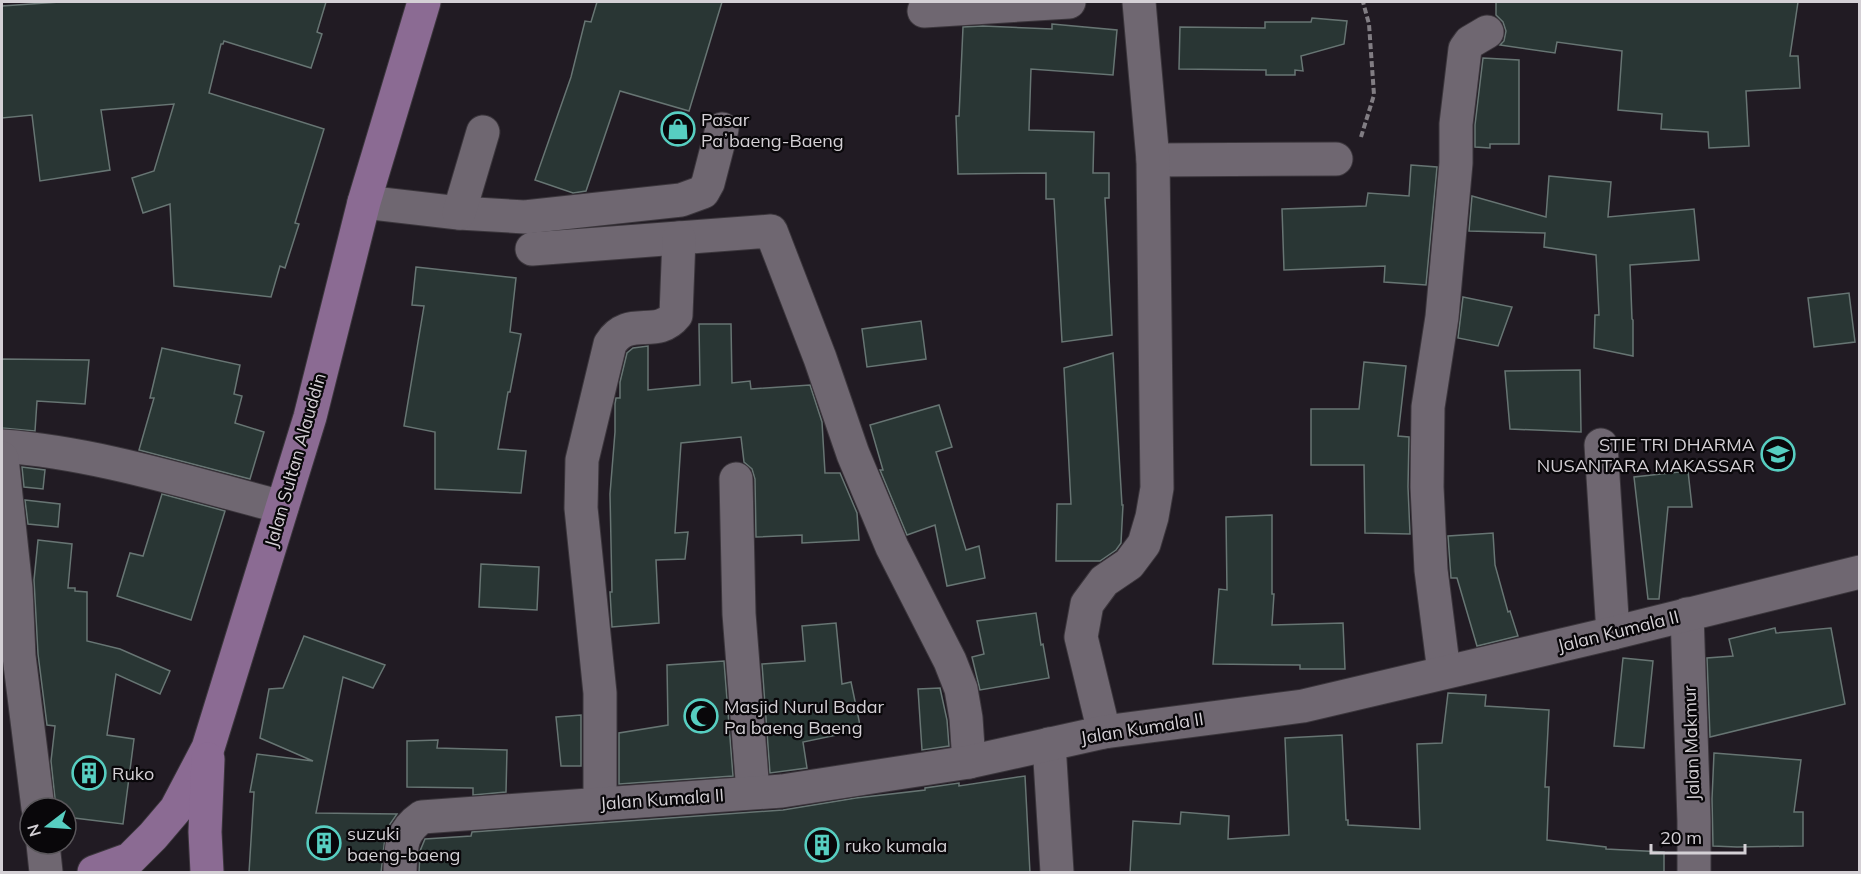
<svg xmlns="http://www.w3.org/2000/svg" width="1861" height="874" font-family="Mulish,sans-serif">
  <rect width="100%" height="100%" fill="#211b23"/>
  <!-- building -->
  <g fill="#293634" stroke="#677573" stroke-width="1.5">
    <path d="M 60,2 L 326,2 L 317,32 L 322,34 L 311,68 L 224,41 L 223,44 L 221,44 L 209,93 L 324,129 L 295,223 L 299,224 L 285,268 L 280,266 L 271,297 L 174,286 L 170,204 L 143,213 L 132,178 L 154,171 L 174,104 L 101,110 L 110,170 L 40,181 L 32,115 L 2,118 L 2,6 Z"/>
    <path d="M 597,2 L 722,2 L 689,111 L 620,91 L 586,191 L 573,193 L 535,180 L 571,77 L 585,21 L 591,22 Z"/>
    <path d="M 1496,2 L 1798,2 L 1790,56 L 1798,56 L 1800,88 L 1746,91 L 1749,146 L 1709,148 L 1708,132 L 1661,129 L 1662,114 L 1618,110 L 1622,51 L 1557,42 L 1555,53 L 1500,45 L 1504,41 L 1506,31 L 1503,22 L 1496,15 Z"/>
    <path d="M 1312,18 L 1347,21 L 1344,44 L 1301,56 L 1303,71 L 1295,70 L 1295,75 L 1266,75 L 1266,70 L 1179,69 L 1180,27 L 1265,28 L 1265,22 L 1311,22 Z"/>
    <path d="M 1052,24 L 1117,30 L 1113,75 L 1031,69 L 1029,130 L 1094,132 L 1093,173 L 1109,173 L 1109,198 L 1105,198 L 1112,335 L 1062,342 L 1054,199 L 1046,199 L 1046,173 L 958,174 L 956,116 L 959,116 L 963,27 L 983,26 L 1052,29 Z"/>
    <path d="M 1483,58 L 1519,60 L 1519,144 L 1490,144 L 1490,148 L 1475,147 L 1475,125 Z"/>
    <path d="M 1411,165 L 1437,167 L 1426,285 L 1384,282 L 1385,266 L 1284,270 L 1282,209 L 1366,206 L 1368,193 L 1409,196 Z"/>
    <path d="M 1549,176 L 1611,182 L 1608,217 L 1694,209 L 1699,260 L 1630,265 L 1632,319 L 1633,320 L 1633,356 L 1594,348 L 1595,315 L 1599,315 L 1596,255 L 1544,247 L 1545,233 L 1469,231 L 1472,196 L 1546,217 Z"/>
    <path d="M 416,267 L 516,278 L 510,332 L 521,334 L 510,392 L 508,392 L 498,449 L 526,451 L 521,493 L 435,489 L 435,432 L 404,426 L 424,306 L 412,305 Z"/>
    <path d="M 1849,293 L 1855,342 L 1814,347 L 1808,298 Z"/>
    <path d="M 1463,297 L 1512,307 L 1498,346 L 1458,338 Z"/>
    <path d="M 921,321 L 926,359 L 867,367 L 862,329 Z"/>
    <path d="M 699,324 L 731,324 L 732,383 L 750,381 L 751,389 L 810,385 L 822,422 L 825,473 L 840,473 L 857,513 L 859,540 L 802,543 L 802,535 L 756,537 L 755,479 L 752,469 L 744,462 L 741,437 L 681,443 L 675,533 L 688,532 L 685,559 L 656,560 L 659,623 L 612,627 L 610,592 L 612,592 L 610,494 L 615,432 L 615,404 L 616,398 L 620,398 L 620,382 L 627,353 L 633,348 L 648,346 L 648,390 L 700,385 Z"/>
    <path d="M 162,348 L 240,365 L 234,394 L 242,396 L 235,423 L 264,432 L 250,479 L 139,450 L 154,398 L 150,398 Z"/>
    <path d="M 1113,353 L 1122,505 L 1123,505 L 1121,543 L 1116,550 L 1100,561 L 1056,561 L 1057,504 L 1071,504 L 1064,368 Z"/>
    <path d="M 2,359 L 89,360 L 85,404 L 37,401 L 35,431 L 2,428 Z"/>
    <path d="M 1364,362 L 1406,366 L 1398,436 L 1409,437 L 1408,487 L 1410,534 L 1365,533 L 1364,465 L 1311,465 L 1311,409 L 1359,409 Z"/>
    <path d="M 1580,370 L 1581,432 L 1510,429 L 1505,371 Z"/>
    <path d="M 939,405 L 952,447 L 936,452 L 966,550 L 979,546 L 985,578 L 947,586 L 935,525 L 907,535 L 880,470 L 883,470 L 870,425 Z"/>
    <path d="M 22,467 L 45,470 L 43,489 L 24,487 Z"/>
    <path d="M 1688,471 L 1692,507 L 1668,507 L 1659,599 L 1648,599 L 1634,477 Z"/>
    <path d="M 162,494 L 225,511 L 191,620 L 117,596 L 130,553 L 143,556 Z"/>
    <path d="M 25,500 L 60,504 L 58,527 L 28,524 Z"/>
    <path d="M 1272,515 L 1272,594 L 1274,594 L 1272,625 L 1343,623 L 1345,669 L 1300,669 L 1300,665 L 1213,664 L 1219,589 L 1227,590 L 1226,517 Z"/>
    <path d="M 1493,533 L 1495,565 L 1508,612 L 1510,611 L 1518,636 L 1477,646 L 1457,578 L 1451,578 L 1448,536 Z"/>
    <path d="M 38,540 L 72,544 L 68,588 L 75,588 L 75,591 L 87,592 L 87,641 L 120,649 L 170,671 L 160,694 L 116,674 L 107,735 L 134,739 L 123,824 L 66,817 L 66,808 L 56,808 L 51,761 L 55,726 L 47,725 L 38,654 L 34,580 Z"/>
    <path d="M 481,564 L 539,567 L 537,610 L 479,607 Z"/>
    <path d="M 1036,613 L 1041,645 L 1043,644 L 1049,678 L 980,690 L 972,657 L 984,654 L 977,621 Z"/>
    <path d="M 836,623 L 842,684 L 851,682 L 861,730 L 803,742 L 807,768 L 770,773 L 762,664 L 805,661 L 802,626 Z"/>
    <path d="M 1775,628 L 1776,633 L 1831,628 L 1845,704 L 1710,737 L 1707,658 L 1733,656 L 1729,639 Z"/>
    <path d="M 304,636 L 385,665 L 373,688 L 343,677 L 316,813 L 397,814 L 390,824 L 385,837 L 381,873 L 249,873 L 254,792 L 250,792 L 257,754 L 313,761 L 260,738 L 269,689 L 283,688 Z"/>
    <path d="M 1623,658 L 1653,661 L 1644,748 L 1614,746 Z"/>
    <path d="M 724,661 L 733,776 L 619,784 L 619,733 L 668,725 L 667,665 Z"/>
    <path d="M 940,688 L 947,720 L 949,746 L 922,750 L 918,689 Z"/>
    <path d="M 1448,693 L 1486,695 L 1485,706 L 1549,710 L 1545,787 L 1549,787 L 1547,840 L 1606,847 L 1606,849 L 1664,852 L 1664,873 L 1130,873 L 1133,821 L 1180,824 L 1181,812 L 1229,816 L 1228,839 L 1289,835 L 1285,738 L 1342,735 L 1346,820 L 1348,820 L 1348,825 L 1420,829 L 1417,744 L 1442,743 Z"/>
    <path d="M 581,715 L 581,766 L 561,766 L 556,717 Z"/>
    <path d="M 438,740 L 437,748 L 507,750 L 506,792 L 473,795 L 473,788 L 407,787 L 407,741 Z"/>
    <path d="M 1714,753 L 1801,760 L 1794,812 L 1803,812 L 1803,846 L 1737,847 L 1713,846 L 1712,799 Z"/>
    <path d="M 1025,776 L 1030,873 L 419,873 L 420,851 L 425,839 L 471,836 L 472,832 L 783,810 L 856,798 L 925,790 L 925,788 L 959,783 L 959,786 Z"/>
  </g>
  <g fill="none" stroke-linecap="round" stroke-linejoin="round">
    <!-- minor casing -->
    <g stroke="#3b363c" stroke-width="35">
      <g id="minor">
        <path d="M 924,11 L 1069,2"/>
        <path d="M 1153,160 L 1336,159"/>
        <path d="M 364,202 L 459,213 L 525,217 L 681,200 L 703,192 L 708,183 L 722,129"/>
        <path d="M 459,213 L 483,132"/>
        <path d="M 532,249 L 771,231 L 820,358 L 853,454 L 892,547 L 950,661 L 961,689 L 966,718 L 969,762"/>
        <path d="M 1601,445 L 1613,633"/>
        <path d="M 2,446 C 97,453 189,483 282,507"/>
        <path d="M 2,458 L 16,589 L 19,656 L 38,808"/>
        <path d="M 736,479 L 739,614 L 753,792"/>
        <path d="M 1687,614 L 1694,821 L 1694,872"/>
        <path d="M 1444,672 L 1431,570 L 1427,487 L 1428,407 L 1442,317 L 1456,163 L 1456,124 L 1465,49 L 1470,42 L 1487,32"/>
        <path d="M 1104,732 L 1081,637 L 1087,604 L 1104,581 L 1129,564 L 1144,544 L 1152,517 L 1157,488 L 1153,160 L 1139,2"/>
        <path d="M 1049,744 L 1057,872"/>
        <path d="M 600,804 L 600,693 L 581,508 L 582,460 L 610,344 C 629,314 656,340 676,315 L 679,238"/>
        <path d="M 43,844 L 46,872"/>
        <path d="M 400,872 C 401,847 400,832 422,817 L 782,791 L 969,762 L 1104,732 L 1303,706 L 1613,633 L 1860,572"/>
      </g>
    </g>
    <!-- major casing -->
    <g stroke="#3b363c" stroke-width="35">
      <g id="major">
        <path d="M 94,872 L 130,859 L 153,836 L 176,809 L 208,748 L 310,417 L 364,202 L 424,2"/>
        <path d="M 207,872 L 205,832 L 208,759"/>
      </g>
    </g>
    <!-- path -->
    <path stroke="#817d83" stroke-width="4" stroke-dasharray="6 3" stroke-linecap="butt" d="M 1361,137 L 1374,95 L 1369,24 L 1363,2"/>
    <!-- minor -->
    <use href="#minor" stroke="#6f6771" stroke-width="33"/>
    <!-- major -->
    <use href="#major" stroke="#8b6b93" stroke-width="33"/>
  </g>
  <!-- icons -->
  <defs>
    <g id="shop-ring" transform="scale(1.725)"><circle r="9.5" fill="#09070a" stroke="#57cec1" stroke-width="1.5"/><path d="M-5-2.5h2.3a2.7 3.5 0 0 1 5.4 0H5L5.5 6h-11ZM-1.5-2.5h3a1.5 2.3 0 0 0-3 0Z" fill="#57cec1"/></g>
    <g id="university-ring" transform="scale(1.725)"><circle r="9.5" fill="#09070a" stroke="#57cec1" stroke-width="1.5"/><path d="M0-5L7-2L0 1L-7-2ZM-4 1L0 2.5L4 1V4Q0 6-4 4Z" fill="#57cec1"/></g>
    <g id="mosque-ring" transform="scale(1.725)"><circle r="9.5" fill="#09070a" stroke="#57cec1" stroke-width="1.5"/><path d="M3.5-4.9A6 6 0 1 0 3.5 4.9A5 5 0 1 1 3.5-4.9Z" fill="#57cec1"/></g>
    <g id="building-ring" transform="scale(1.725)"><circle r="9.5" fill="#09070a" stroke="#57cec1" stroke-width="1.5"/><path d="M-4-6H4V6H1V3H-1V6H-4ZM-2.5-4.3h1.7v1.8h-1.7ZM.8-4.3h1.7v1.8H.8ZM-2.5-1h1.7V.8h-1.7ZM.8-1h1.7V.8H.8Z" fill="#57cec1"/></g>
  </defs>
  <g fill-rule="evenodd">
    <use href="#shop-ring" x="678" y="129"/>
    <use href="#university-ring" x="1778" y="454"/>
    <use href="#mosque-ring" x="701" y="716"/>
    <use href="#building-ring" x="89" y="773"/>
    <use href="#building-ring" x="324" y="843"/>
    <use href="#building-ring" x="822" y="845"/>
  </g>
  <g text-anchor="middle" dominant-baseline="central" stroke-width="4.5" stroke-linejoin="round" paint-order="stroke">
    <!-- poi labels -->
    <g font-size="18" fill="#d4d0d5" stroke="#09070a" text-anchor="start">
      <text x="701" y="119">Pasar<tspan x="701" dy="21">Paʼbaeng-Baeng</tspan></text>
      <text x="1755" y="444" text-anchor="end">STIE TRI DHARMA<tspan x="1755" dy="21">NUSANTARA MAKASSAR</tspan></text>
      <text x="724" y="706">Masjid Nurul Badar<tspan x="724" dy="21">Pa baeng Baeng</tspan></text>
      <text x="112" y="773">Ruko</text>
      <text x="347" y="833">suzuki<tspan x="347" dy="21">baeng-baeng</tspan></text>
      <text x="845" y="845">ruko kumala</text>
    </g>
    <!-- street labels -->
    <g font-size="18" fill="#d4d0d5" stroke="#09070a">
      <text transform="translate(295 460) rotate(-74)">Jalan Sultan Alauddin</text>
      <text transform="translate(1618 631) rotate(-14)">Jalan Kumala II</text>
      <text transform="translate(1142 728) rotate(-9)">Jalan Kumala II</text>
      <text transform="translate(1691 743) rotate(-92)">Jalan Makmur</text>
      <text transform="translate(662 799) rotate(-4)">Jalan Kumala II</text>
    </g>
  </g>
  <!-- border -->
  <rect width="1861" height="874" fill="none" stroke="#d4d0d5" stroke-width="6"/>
  <!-- north arrow -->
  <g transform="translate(48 826) rotate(253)"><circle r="28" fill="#09070a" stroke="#5a575b" stroke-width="1.5"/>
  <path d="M0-4.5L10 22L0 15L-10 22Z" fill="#57cec1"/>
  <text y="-9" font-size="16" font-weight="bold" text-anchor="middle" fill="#d4d0d5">N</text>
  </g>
  <!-- scale -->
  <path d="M1651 844v9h94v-9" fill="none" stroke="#d4d0d5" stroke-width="3"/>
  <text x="1660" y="844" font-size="18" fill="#d4d0d5" stroke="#09070a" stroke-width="4.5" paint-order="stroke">20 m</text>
</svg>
